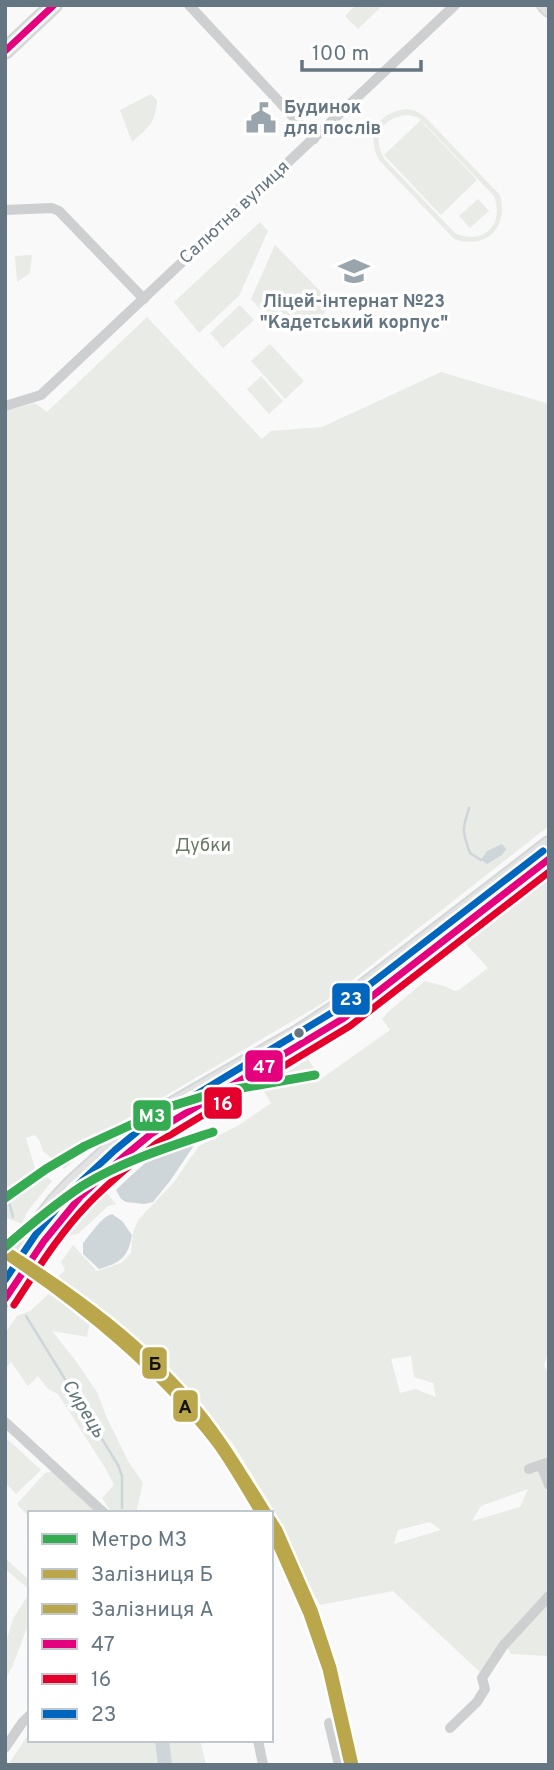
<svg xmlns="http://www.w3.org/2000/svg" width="554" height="1770" font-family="Overpass,sans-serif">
  <rect width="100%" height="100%" fill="#f9f9f9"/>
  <!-- green -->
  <g fill="#e8ebe6" fill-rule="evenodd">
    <path d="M 356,5 L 383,5 L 358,29 L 345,16 Z"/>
    <path d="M 151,94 L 157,100 C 156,123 148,128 132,142 L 120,110 Z"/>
    <path d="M 406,109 L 416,111 L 425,117 L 500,195 C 509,228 486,250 454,239 L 379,160 C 366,134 377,113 406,109 ZM 408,115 L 417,117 L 421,120 L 384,155 L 441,215 L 477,180 L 422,122 L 424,123 L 494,196 C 505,225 483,246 455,233 L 385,160 C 371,137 381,117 408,115 Z"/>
    <path d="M 478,199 L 489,211 L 470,228 L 459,216 Z"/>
    <path d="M 260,222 L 268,231 L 239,296 L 199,333 L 174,302 Z"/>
    <path d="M 275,245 L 333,304 L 306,332 L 286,314 L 274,323 L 251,299 Z"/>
    <path d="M 32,255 L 30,273 L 17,282 L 15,256 Z"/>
    <path d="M 240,305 L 254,320 L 223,348 L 210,333 Z"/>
    <path d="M 147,317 L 262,439 L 271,431 L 322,427 L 441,372 L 549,404 L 549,826 L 323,1003 L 119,1123 L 64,1169 L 43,1151 L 40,1142 L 35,1135 L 26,1138 L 35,1168 L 52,1181 L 27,1212 L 22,1224 L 5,1217 L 5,411 L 35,403 L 47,412 Z"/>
    <path d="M 270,344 L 304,381 L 285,399 L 251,361 Z"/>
    <path d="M 261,376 L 283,401 L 269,414 L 247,389 Z"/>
    <path d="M 549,876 L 549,1349 L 544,1365 L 549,1376 L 549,1456 L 525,1469 L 527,1474 L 539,1471 L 549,1497 L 549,1590 L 499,1645 L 481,1673 L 393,1591 L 320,1605 L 303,1574 L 277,1515 L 233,1444 L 179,1380 L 143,1346 L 58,1277 L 65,1270 L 61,1262 L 73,1245 L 97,1271 L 121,1263 L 131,1253 L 133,1232 L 139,1219 L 174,1182 L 199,1146 L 239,1125 L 271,1103 L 262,1088 L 308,1059 L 321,1079 L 390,1030 L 382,1019 L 388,1012 L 425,981 L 444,986 L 455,991 L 459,990 L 488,968 L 465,943 ZM 411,1356 L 414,1377 L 433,1383 L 436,1397 L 415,1389 L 400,1393 L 391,1359 ZM 528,1489 L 520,1507 L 472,1521 L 481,1506 ZM 430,1522 L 441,1530 L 394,1544 L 398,1530 Z"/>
    <path d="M 105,1191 L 116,1204 L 108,1206 L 78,1234 L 63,1236 Z"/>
    <path d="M 51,1292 L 90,1322 L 87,1337 L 52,1331 L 75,1360 L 97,1392 L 106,1416 L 128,1461 L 143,1483 L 136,1513 L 112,1513 L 102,1498 L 114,1485 L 104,1466 L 58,1394 L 48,1389 L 38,1376 L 28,1386 L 11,1362 L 5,1369 L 5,1333 L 17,1316 L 30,1311 Z"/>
    <path d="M 5,1437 L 41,1470 L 16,1494 L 5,1482 Z"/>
    <path d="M 54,1471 L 98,1513 L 30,1513 L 30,1518 L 17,1504 L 45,1473 Z"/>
    <path d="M 5,1558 L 30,1581 L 30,1590 L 5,1569 Z"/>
    <path d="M 30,1592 L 30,1620 L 12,1667 L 5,1680 L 5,1645 L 13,1619 Z"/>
    <path d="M 549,1601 L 549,1656 L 511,1654 L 507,1648 Z"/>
    <path d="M 30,1732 L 30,1740 L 200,1740 L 206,1765 L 8,1765 Z"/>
  </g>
  <!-- water -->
  <g fill="#ced6d9">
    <path d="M 502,844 L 506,849 L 502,855 L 487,864 L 481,860 L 487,851 Z"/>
    <path d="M 196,1131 L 199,1138 L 170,1181 L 153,1202 L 144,1204 L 126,1202 L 121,1199 L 116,1190 C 140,1166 165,1145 196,1131 Z"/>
    <path d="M 112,1214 L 122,1221 L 132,1235 C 128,1258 120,1263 99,1269 L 83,1254 L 83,1243 C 91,1234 101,1217 112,1214 Z"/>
  </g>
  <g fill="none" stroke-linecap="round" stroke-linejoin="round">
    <!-- stream -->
    <g stroke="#ced6d9" stroke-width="2.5">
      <path d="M 469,808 C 462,830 462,831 470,853 L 481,860"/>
      <path d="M 5,1187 L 13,1217"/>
      <path d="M 26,1316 L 118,1465 L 122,1476 L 122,1508"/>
    </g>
    <!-- river -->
    <path stroke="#ced6d9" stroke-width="14" d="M 162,1740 L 165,1765"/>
    <!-- secondary casing -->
    <g stroke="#d5d6d7" stroke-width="18">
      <g id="secondary">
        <path d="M 545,5 L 549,9"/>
        <path d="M 5,51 L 54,5"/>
        <path d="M 5,1269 L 30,1233 L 55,1201 L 71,1184 L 114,1145 L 153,1116 L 299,1032 L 337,1007 L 549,844"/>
        <path d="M 5,1299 L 44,1241 L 80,1197 L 122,1158 L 151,1134 L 344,1018 L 549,859"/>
      </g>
    </g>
    <!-- street -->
    <g stroke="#cecfd0" stroke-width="10">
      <path d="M 189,5 L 314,139"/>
      <path d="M 5,210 L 52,208 L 59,211 L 144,299"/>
      <path d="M 5,406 L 41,395 L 455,5"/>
      <path d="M 5,1422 L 104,1513"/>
      <path d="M 541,1465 L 549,1485"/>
      <path d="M 529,1469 L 549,1462"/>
      <path d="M 329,1723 L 339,1765"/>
      <path d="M 450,1728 L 477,1702 L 485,1689 L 482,1678 L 503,1646 L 549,1596"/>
      <path d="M 258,1740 L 263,1765"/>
      <path d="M 5,1748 L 22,1723 L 30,1715"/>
    </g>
    <!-- secondary -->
    <use href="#secondary" stroke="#e1e2e2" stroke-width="14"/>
    <!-- bus-1 casing -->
    <g stroke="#fff" stroke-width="12">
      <g id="bus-1">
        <path d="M 5,51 L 54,5"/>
        <path d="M 5,1299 L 44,1241 L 80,1197 L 122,1158 L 151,1134 L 344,1018 L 549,859"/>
      </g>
    </g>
    <!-- bus-2 casing -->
    <g stroke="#fff" stroke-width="12">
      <path id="bus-2" d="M 14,1305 C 37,1270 59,1234 88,1204 C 109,1182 134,1162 157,1143 L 350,1026 L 549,872"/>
    </g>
    <!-- bus-3 casing -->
    <g stroke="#fff" stroke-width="12">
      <path id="bus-3" d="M 5,1280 L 36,1234 L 72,1190 L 115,1150 L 144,1126 L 338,1009 L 543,851"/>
    </g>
    <!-- bus-1 -->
    <use href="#bus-1" stroke="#e5007d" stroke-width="7"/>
    <!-- bus-2 -->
    <use href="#bus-2" stroke="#e4002b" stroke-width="7"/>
    <!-- bus-3 -->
    <use href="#bus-3" stroke="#0065bd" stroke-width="7"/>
    <!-- rail-1 casing -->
    <g stroke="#fff" stroke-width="14">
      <g id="rail-1">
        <path d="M 5,1250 C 77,1295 145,1345 198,1410 C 224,1442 245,1478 267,1513"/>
        <path d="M 271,1519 L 278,1530 L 313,1610 L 332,1668 L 354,1765"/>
      </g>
    </g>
    <!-- rail-2 casing -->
    <g stroke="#fff" stroke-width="14">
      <g id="rail-2">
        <path d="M 5,1254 C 85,1308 159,1368 217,1444 C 233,1466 246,1490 260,1513"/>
        <path d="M 271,1531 L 308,1614 L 327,1669 L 349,1765"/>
      </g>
    </g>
    <!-- rail-1 -->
    <use href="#rail-1" stroke="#baa64b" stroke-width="9"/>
    <!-- rail-2 -->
    <use href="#rail-2" stroke="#baa64b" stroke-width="9"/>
    <!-- metro-1 casing -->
    <g stroke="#fff" stroke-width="14">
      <g id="metro-1">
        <path d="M 5,1198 L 46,1169 L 85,1146 L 172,1106 L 214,1093 L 315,1075"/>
        <path d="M 5,1247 C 30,1225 55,1204 82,1186 C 123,1161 168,1147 213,1132"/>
      </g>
    </g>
    <!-- metro-1 -->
    <use href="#metro-1" stroke="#35ab52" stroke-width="9"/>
  </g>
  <!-- icons -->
  <defs>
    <g id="civic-bare" transform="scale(2.415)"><path d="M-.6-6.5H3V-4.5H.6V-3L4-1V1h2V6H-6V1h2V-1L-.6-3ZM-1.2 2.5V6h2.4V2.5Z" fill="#99a4ac" stroke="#fff" stroke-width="2.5" paint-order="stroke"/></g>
    <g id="school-bare" transform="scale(2.415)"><path d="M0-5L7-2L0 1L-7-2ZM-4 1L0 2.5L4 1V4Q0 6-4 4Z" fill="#99a4ac" stroke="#fff" stroke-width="2.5" paint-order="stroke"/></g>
  </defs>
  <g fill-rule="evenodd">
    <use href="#civic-bare" x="261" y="118"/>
    <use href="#school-bare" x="354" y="271"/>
  </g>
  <!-- markers -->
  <circle fill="#657683" stroke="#fff" stroke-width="2.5" cx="299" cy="1033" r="6"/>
  <g text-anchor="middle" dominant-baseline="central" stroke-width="7" stroke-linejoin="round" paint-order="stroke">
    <!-- poi labels -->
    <g font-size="18" font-weight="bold" fill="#657683" stroke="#fff" text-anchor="start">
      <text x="284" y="108">Будинок<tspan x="284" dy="21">для послів</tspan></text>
      <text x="354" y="302" text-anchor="middle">Ліцей-інтернат №23<tspan x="354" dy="21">"Кадетський корпус"</tspan></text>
    </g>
    <!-- street labels -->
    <g font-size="18" fill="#657683" stroke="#fff">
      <text transform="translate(235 213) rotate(-43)">Салютна вулиця</text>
    </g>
    <!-- park labels -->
    <g font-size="18" fill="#687a64" stroke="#fff">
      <text x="203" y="846">Дубки</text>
    </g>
    <!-- water labels -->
    <g font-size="19" font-style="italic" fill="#60757c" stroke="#fff">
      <text transform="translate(83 1409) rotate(58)">Сирець</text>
    </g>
  </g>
  <g stroke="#fff" stroke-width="2.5">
    <rect x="331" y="982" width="40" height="34" rx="7" fill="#0065bd"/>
    <rect x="244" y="1049" width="40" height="34" rx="7" fill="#e5007d"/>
    <rect x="203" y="1086" width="40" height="34" rx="7" fill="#e4002b"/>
    <rect x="132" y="1099" width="40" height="33" rx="7" fill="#35ab52"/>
    <rect x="141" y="1346" width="27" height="34" rx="7" fill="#baa64b"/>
    <rect x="172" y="1389" width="27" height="34" rx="7" fill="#baa64b"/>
  </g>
  <g font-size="19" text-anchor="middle" font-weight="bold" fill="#fff">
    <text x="351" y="1005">23</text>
    <text x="264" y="1073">47</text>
    <text x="223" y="1110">16</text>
    <text x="152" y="1122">M3</text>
  </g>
  <g font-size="19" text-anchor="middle" font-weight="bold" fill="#111">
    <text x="155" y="1370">Б</text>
    <text x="185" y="1413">A</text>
  </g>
  <!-- border -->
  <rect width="554" height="1770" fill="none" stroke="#657683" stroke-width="14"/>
  <!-- legend -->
  <rect x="28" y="1511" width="245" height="231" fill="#ffffff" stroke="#c1c8cd" stroke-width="2"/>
  <rect x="42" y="1534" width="35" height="10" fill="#35ab52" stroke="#c1c8cd" stroke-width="2"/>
  <text x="91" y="1546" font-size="21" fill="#657683">Метро M3</text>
  <rect x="42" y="1569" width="35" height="10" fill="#baa64b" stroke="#c1c8cd" stroke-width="2"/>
  <text x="91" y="1581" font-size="21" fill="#657683">Залізниця Б</text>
  <rect x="42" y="1604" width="35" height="10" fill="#baa64b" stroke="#c1c8cd" stroke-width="2"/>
  <text x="91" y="1616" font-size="21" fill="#657683">Залізниця A</text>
  <rect x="42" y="1639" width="35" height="10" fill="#e5007d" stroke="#c1c8cd" stroke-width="2"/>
  <text x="91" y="1651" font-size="21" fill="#657683">47</text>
  <rect x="42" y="1674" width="35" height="10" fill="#e4002b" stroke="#c1c8cd" stroke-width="2"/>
  <text x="91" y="1686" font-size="21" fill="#657683">16</text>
  <rect x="42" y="1709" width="35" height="10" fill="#0065bd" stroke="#c1c8cd" stroke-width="2"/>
  <text x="91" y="1721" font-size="21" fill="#657683">23</text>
  <!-- scale -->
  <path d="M302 60v10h119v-10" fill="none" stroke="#657683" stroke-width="3.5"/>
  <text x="312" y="60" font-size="21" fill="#657683" stroke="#ffffff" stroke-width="5" paint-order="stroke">100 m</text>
</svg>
